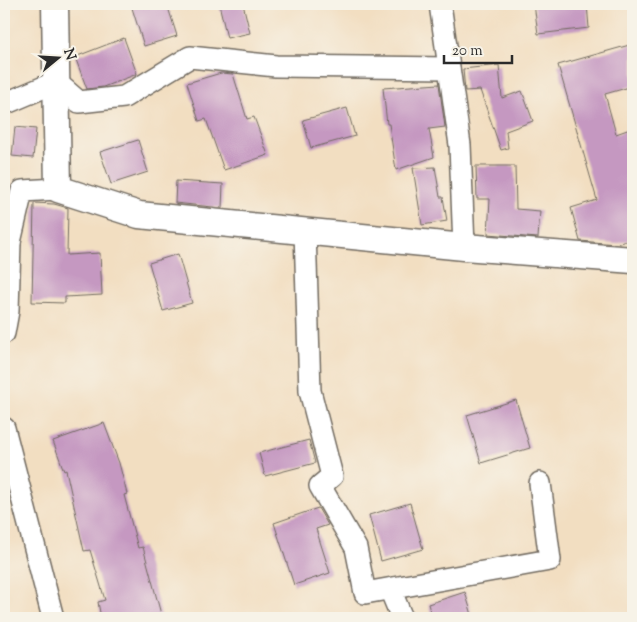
<svg xmlns="http://www.w3.org/2000/svg" width="637" height="622" font-family="'Sorts Mill Goudy',serif">
  <rect width="100%" height="100%" fill="#f7f3e8"/>
  <filter id="ink" filterUnits="userSpaceOnUse"><feTurbulence type="fractalNoise" baseFrequency=".02" numOctaves="2"/><feDisplacementMap in="SourceGraphic" scale="10" xChannelSelector="R" yChannelSelector="G"/><feConvolveMatrix kernelMatrix="1 2 1 2 8 2 1 2 1" color-interpolation-filters="sRGB"/></filter>
  <filter id="wash" filterUnits="userSpaceOnUse"><feTurbulence type="fractalNoise" baseFrequency=".0096" numOctaves="4" result="noise"/><feDisplacementMap in="SourceGraphic" scale="20" xChannelSelector="R" yChannelSelector="G"/><feGaussianBlur stdDeviation="1.12" result="paint"/><feColorMatrix in="noise" values="0 0 0 0 0 0 0 0 0 0 0 0 0 0 0 0 0 1.4 0 .05"/><feComposite in="paint" operator="in"/></filter>
  <g filter="url(#wash)">
    <rect width="100%" height="100%" fill="#f2dec1"/>
    <g id="blocks">
      <!-- building -->
      <g fill="#c598c1">
        <path d="M 144,4 L 167,4 L 177,36 L 144,46 L 132,8 Z"/>
        <path d="M 219,4 L 243,4 L 250,33 L 227,38 Z"/>
        <path d="M 534,4 L 587,4 L 589,28 L 538,34 Z"/>
        <path d="M 124,38 L 137,74 L 103,87 L 87,89 L 75,57 Z"/>
        <path d="M 633,44 L 633,86 L 605,94 L 616,134 L 633,128 L 633,239 L 616,244 L 580,241 L 571,208 L 597,200 L 558,65 Z"/>
        <path d="M 499,65 L 502,98 L 522,91 L 533,121 L 506,131 L 508,148 L 501,150 L 480,90 L 465,91 L 463,69 Z"/>
        <path d="M 221,73 L 233,74 L 247,119 L 254,117 L 268,155 L 224,170 L 206,119 L 199,121 L 187,83 Z"/>
        <path d="M 439,84 L 445,127 L 429,129 L 434,157 L 396,170 L 389,124 L 387,124 L 383,88 Z"/>
        <path d="M 347,108 L 355,136 L 311,148 L 303,120 Z"/>
        <path d="M 15,127 L 36,129 L 33,158 L 12,156 Z"/>
        <path d="M 138,140 L 148,172 L 111,184 L 100,152 Z"/>
        <path d="M 476,166 L 515,166 L 516,209 L 540,211 L 538,238 L 488,234 L 490,199 L 477,199 Z"/>
        <path d="M 435,167 L 440,197 L 443,197 L 447,221 L 422,225 L 413,168 Z"/>
        <path d="M 176,181 L 223,184 L 222,208 L 175,203 Z"/>
        <path d="M 34,203 L 54,204 L 68,208 L 67,255 L 100,253 L 102,295 L 65,297 L 65,303 L 32,302 Z"/>
        <path d="M 178,254 L 192,303 L 163,311 L 149,263 Z"/>
        <path d="M 516,400 L 530,448 L 481,463 L 467,415 Z"/>
        <path d="M 104,423 L 119,463 L 127,494 L 124,495 L 138,548 L 143,547 L 162,618 L 101,618 L 98,602 L 105,600 L 90,550 L 84,551 L 66,470 L 64,471 L 53,441 Z"/>
        <path d="M 309,440 L 315,463 L 265,476 L 259,453 Z"/>
        <path d="M 410,503 L 423,549 L 381,561 L 369,515 Z"/>
        <path d="M 318,508 L 328,525 L 316,529 L 330,573 L 294,585 L 274,523 Z"/>
        <path d="M 465,592 L 473,618 L 432,618 L 428,604 Z"/>
      </g>
    </g>
  </g>
  <g filter="url(#ink)">
    <use href="#blocks" fill-opacity="0" stroke="#716a60" stroke-width="1"/>
    <g fill="none" stroke-linecap="round" stroke-linejoin="round">
      <!-- minor casing -->
      <g stroke="#716a60" stroke-width="24">
        <g id="minor">
          <path d="M 440,4 L 460,145 L 464,247"/>
          <path d="M 4,104 L 56,82 L 79,102 L 124,97 L 190,57 L 276,66 L 449,68"/>
          <path d="M 305,231 L 310,391 L 332,476 L 320,486 L 356,548 L 365,593 L 550,560 L 540,483"/>
          <path d="M 4,243 L 10,242 L 22,191 L 58,189"/>
          <path d="M 4,333 L 8,311 L 10,242"/>
          <path d="M 4,428 L 53,618"/>
          <path d="M 390,589 L 402,618"/>
        </g>
      </g>
      <!-- tertiary casing -->
      <g stroke="#716a60" stroke-width="29">
        <path id="tertiary" d="M 55,4 L 58,189 L 139,215 L 464,247 L 633,260"/>
      </g>
      <!-- minor -->
      <use href="#minor" stroke="#fff" stroke-width="21"/>
      <!-- tertiary -->
      <use href="#tertiary" stroke="#fff" stroke-width="26"/>
    </g>
  </g>
  <!-- margin -->
  <rect width="637" height="622" fill="none" stroke="#f7f3e8" stroke-width="20"/>
  <!-- north arrow -->
  <g transform="translate(58 58) rotate(72)" stroke="#f7f3e8" stroke-width="4" paint-order="stroke">
  <path d="M0-4L9 19L0 12L-9 19Z" fill="#2b2b2b"/>
  <text y="-8" font-size="14" font-weight="bold" text-anchor="middle" fill="#2b2b2b">N</text>
  </g>
  <!-- scale -->
  <path d="M444 55v8h68v-8" fill="none" stroke="#2b2b2b" stroke-width="2.5"/>
  <text x="452" y="55" font-size="15" fill="#2b2b2b" stroke="#f7f3e8" stroke-width="4" paint-order="stroke">20 m</text>
</svg>
